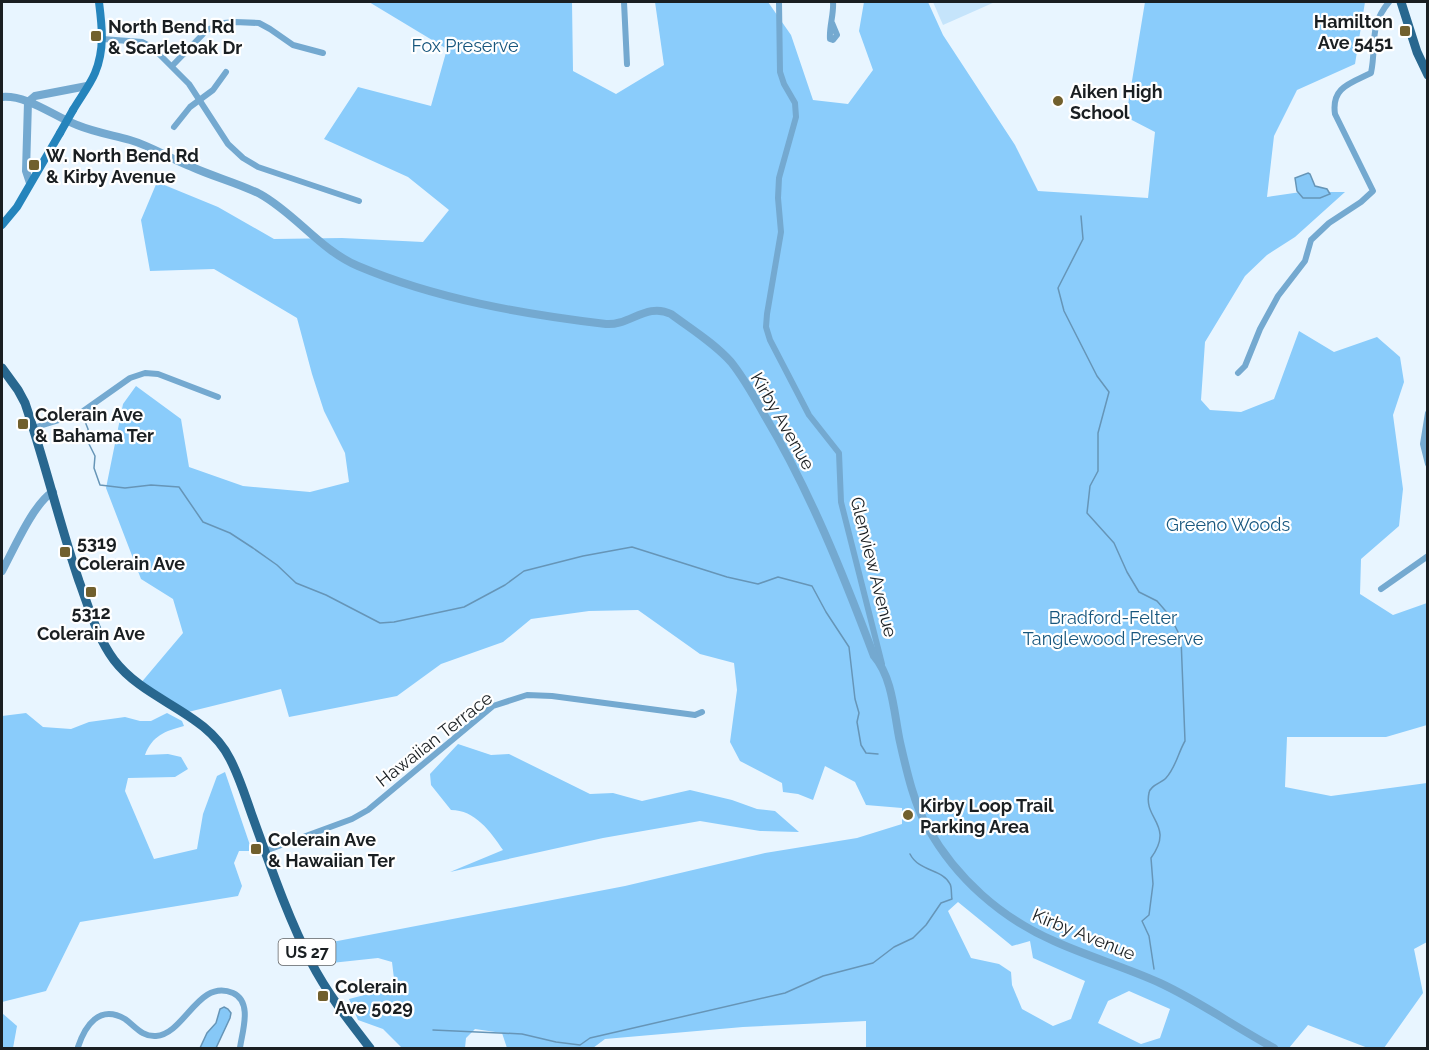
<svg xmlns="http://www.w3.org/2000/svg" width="1429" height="1050" font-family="Raleway,sans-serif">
  <rect width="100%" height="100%" fill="#e8f5ff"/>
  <!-- green -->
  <path fill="#c5e4fb" d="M 933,2 L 995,2 L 943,25 Z"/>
  <!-- forest -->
  <g fill="#8accfb" fill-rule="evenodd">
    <path d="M 369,2 L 572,2 L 573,71 L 616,94 L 664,65 L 655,2 L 768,2 L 791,35 L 813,100 L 848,104 L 873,70 L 859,31 L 864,2 L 928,2 L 943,35 L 1015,145 L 1038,191 L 1148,198 L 1155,132 L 1126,117 L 1145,2 L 1365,2 L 1355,64 L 1297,90 L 1274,136 L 1267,197 L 1301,192 L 1345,192 L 1295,237 L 1267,255 L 1245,276 L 1205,342 L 1201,400 L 1210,410 L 1241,412 L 1274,399 L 1299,331 L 1334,352 L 1377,337 L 1400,357 L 1404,382 L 1393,415 L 1403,489 L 1399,526 L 1361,559 L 1360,594 L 1393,615 L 1427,603 L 1427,725 L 1386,737 L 1287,737 L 1285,787 L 1331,796 L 1427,783 L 1427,942 L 1414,949 L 1423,993 L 1384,1048 L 1368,1048 L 1308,1025 L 1289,1048 L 866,1048 L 866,1021 L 743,1027 L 605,1039 L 593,1048 L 507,1048 L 502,1033 L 475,1029 L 466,1038 L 465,1048 L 402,1048 L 383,1029 L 358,1020 L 349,999 L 395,987 L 392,962 L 378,958 L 322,964 L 311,942 L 327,943 L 625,886 L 765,853 L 857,838 L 902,824 L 902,808 L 866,805 L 855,782 L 825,766 L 813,800 L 798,794 L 783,792 L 782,783 L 740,761 L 730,742 L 737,690 L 734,663 L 700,654 L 638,610 L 589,611 L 531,619 L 503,642 L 441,664 L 397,696 L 289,717 L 281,689 L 184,713 L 140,684 L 183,633 L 173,599 L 141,579 L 106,488 L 123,404 L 136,386 L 181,419 L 189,467 L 243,486 L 310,492 L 349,482 L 345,453 L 324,411 L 312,374 L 297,318 L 214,269 L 150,271 L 141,220 L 157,182 L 218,207 L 274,239 L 342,238 L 423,242 L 449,210 L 408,177 L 324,139 L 358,87 L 431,106 L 447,49 ZM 958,902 L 1012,946 L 1030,941 L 1033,958 L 1085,981 L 1071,1019 L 1053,1026 L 1022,1009 L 1012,985 L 1011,972 L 999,964 L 971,958 L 948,911 ZM 1129,991 L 1170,1009 L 1160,1038 L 1141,1044 L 1098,1023 L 1108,1001 Z"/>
    <path d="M 26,713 L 43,727 L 71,729 L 89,722 L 125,717 L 140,721 L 151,721 L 167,713 L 182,721 L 184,726 C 165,731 152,736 145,755 L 168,754 L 181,757 L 188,769 L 175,777 L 128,778 L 125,791 L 154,859 L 197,849 L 203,814 L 217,776 L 225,772 L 252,851 L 239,851 L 234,863 L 242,886 L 238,896 L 80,922 L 46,991 L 2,1002 L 2,716 Z"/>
    <path d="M 458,744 L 491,755 L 509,754 L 590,794 L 613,793 L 642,801 L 690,790 L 732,800 L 757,809 L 775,811 L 799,832 L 760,831 L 700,821 L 603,838 L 450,872 L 503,850 C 490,831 475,810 451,810 L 431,785 L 430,774 Z"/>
    <path d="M 2,1013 L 17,1026 L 13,1048 L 2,1048 Z"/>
  </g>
  <!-- water -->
  <g fill="#86c8f7" stroke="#6695b7" stroke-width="1.5">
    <path d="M 1308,173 L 1310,174 L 1315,186 L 1327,189 L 1330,194 L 1320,198 L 1303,198 L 1297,191 L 1295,178 Z"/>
    <path d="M 224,1007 L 228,1009 L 231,1013 L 230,1018 L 216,1048 L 200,1048 L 207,1033 L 216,1023 L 220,1009 Z"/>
  </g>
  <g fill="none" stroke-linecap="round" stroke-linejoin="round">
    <!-- stream -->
    <g stroke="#6695b7" stroke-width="1.5">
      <path d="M 1081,216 L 1083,239 L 1058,288 L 1064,311 L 1097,376 L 1109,392 L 1098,433 L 1098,471 L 1090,486 L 1087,513 L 1114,543 L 1127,572 L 1139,592 L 1157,601 L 1170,616 L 1181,638 L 1185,741 C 1178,753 1176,767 1166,778 C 1162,783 1150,785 1149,793 C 1143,819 1175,825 1151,858 L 1153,884 L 1149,915 L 1142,921 L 1149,936 L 1154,969"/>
      <path d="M 84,419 L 88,429 L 89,444 L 95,456 L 94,468 L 100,485 L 125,488 L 151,485 L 179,487 L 203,522 L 230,533 L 253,548 L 277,565 L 296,583 L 326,595 L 380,623 L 394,622 L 464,607 L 505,585 L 524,571 L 583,556 L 632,547 L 727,577 L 758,584 L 778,577 L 812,586 L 826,612 L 849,647 L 855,699 L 859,713 L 857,722 L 861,745 L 866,753 L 878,754"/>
      <path d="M 433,1030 L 522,1034 L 556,1042 L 580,1045 L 590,1038 L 785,993 L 823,976 L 873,963 L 894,947 L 913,938 L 926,925 L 941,903 L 952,899 C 951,895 952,887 950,884 C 943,869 919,872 910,854"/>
    </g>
    <!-- minor -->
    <g stroke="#74a9d0" stroke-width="6">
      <path d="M 624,2 L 627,64"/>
      <path d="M 779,2 L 780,72 L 784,84 L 795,103 L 796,117 L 779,178 L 778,198 L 781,232 L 767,314 L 766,327 L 770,340 L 809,415 L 839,453 L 841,502 L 882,664"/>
      <path d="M 832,23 L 837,35 L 833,40 L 830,39 C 829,27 834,14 833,2"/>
      <path d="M 102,39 L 142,42 L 153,48 L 189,84 L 228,144 L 243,158 L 258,167 L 359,201"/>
      <path d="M 172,66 L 207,30 L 224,23 L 235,22 L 259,23 L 270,29 L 293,45 L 323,53"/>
      <path d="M 174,127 L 190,107 L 213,90 L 226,72"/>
      <path d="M 1238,373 L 1245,366 L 1260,329 L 1278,296 L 1305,261 L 1311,240 L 1329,223 L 1361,202 L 1373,191 L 1335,114 C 1331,87 1351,83 1371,73 C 1377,44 1368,27 1389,2"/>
      <path d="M 1428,413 L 1423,444 L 1428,464"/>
      <path d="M 33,428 L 79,414 L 130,378 L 145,373 L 158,374 L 218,397"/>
      <path d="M 1381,589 L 1428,556"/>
      <path d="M 265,851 L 352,819 L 368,810 L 493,706 L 527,695 L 552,696 L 695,715 L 702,712"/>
      <path d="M 78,1047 C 85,1026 99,1004 125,1019 C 135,1026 142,1037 156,1036 C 185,1034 198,978 233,993 C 253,1002 242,1032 240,1048"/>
    </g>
    <!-- tertiary -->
    <g stroke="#74a9d0" stroke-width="8">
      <path d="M 2,97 C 28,95 53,116 77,125 C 94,132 112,135 130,140 C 151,146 171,159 192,167 C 214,177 238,183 260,194 C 296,214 320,250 358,266 C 436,299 522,314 606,324 C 629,326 647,302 671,314 C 691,329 714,343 731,362 C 744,378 755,398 765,416 C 810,491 843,574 874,656 C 893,678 894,714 900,742 C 906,768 914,805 928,828 C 956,878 1001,918 1054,941 C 1089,957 1125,967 1160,983 C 1199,1001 1235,1027 1274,1048"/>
      <path d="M 28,102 L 26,171 L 30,183"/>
      <path d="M 28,102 L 35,96 L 87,86"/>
      <path d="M 2,571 C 13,551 34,502 53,492"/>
    </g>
    <!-- secondary -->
    <g stroke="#2584bc" stroke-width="8">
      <path d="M 73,110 C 80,98 90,85 95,73 C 105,49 102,26 99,2"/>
      <path d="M 2,225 L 17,207 L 60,133"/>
    </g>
    <!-- primary -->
    <g stroke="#28678f" stroke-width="9">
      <path d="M 1401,2 L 1417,52 L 1428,75"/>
      <path d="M 2,368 L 18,390 L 25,403 C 45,462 59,522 79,581 C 89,608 97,637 114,660 C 146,702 206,711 230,759 C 240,778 246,799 253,818 C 270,865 288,918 311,962 C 327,993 349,1021 370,1048"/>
    </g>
    <!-- secondary-bridge -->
    <path stroke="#2584bc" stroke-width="8" d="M 60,133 L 73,110"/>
  </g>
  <!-- markers -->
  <g fill="#71602e" stroke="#fff" stroke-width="2">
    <rect x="1399" y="25" width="12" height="12" rx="3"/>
    <rect x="90" y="30" width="12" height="12" rx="3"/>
    <circle cx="1058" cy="101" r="6"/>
    <rect x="28" y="159" width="12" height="12" rx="3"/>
    <rect x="17" y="418" width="12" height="12" rx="3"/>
    <rect x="59" y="546" width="12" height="12" rx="3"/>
    <rect x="85" y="586" width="12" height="12" rx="3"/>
    <circle cx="908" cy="815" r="6"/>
    <rect x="250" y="843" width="12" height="12" rx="3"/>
    <rect x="317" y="990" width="12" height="12" rx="3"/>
  </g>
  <g text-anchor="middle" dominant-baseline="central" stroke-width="4.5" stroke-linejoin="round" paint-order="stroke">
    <!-- shield labels -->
    <rect fill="#fff" stroke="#5f6264" stroke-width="1.5" x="278.5" y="939" width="57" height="26" rx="4.5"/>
    <g font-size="16" font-weight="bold" fill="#1a1f22">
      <text x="307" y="952">US 27</text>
    </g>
    <!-- poi labels -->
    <g font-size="18" font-weight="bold" fill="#1a1f22" stroke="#fff" text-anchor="start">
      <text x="1393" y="21" text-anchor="end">Hamilton<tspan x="1393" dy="21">Ave 5451</tspan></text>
      <text x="108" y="26">North Bend Rd<tspan x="108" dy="21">&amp; Scarletoak Dr</tspan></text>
      <text x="1070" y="91">Aiken High<tspan x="1070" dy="21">School</tspan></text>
      <text x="46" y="155">W. North Bend Rd<tspan x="46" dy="21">&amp; Kirby Avenue</tspan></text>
      <text x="35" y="414">Colerain Ave<tspan x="35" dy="21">&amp; Bahama Ter</tspan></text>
      <text x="77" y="542">5319<tspan x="77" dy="21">Colerain Ave</tspan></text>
      <text x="91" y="612" text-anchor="middle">5312<tspan x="91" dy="21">Colerain Ave</tspan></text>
      <text x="920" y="805">Kirby Loop Trail<tspan x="920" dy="21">Parking Area</tspan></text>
      <text x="268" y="839">Colerain Ave<tspan x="268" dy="21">&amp; Hawaiian Ter</tspan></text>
      <text x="335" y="986">Colerain<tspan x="335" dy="21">Ave 5029</tspan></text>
    </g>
    <!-- park labels -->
    <g font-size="18" fill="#18577e" stroke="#fff">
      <text x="465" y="45">Fox Preserve</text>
      <text x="1228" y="524">Greeno Woods</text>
      <text x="1113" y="617">Bradford-Felter<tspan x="1113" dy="21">Tanglewood Preserve</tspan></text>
    </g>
    <!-- street labels -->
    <g font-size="18" fill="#1a1f22" stroke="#fff">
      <text transform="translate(783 421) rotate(60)">Kirby Avenue</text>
      <text transform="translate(874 567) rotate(76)">Glenview Avenue</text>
      <text transform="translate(434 739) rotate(-38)">Hawaiian Terrace</text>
      <text transform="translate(1084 934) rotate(22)">Kirby Avenue</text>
    </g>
  </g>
  <!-- border -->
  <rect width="1429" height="1050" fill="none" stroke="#1a1f22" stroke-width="6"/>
</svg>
